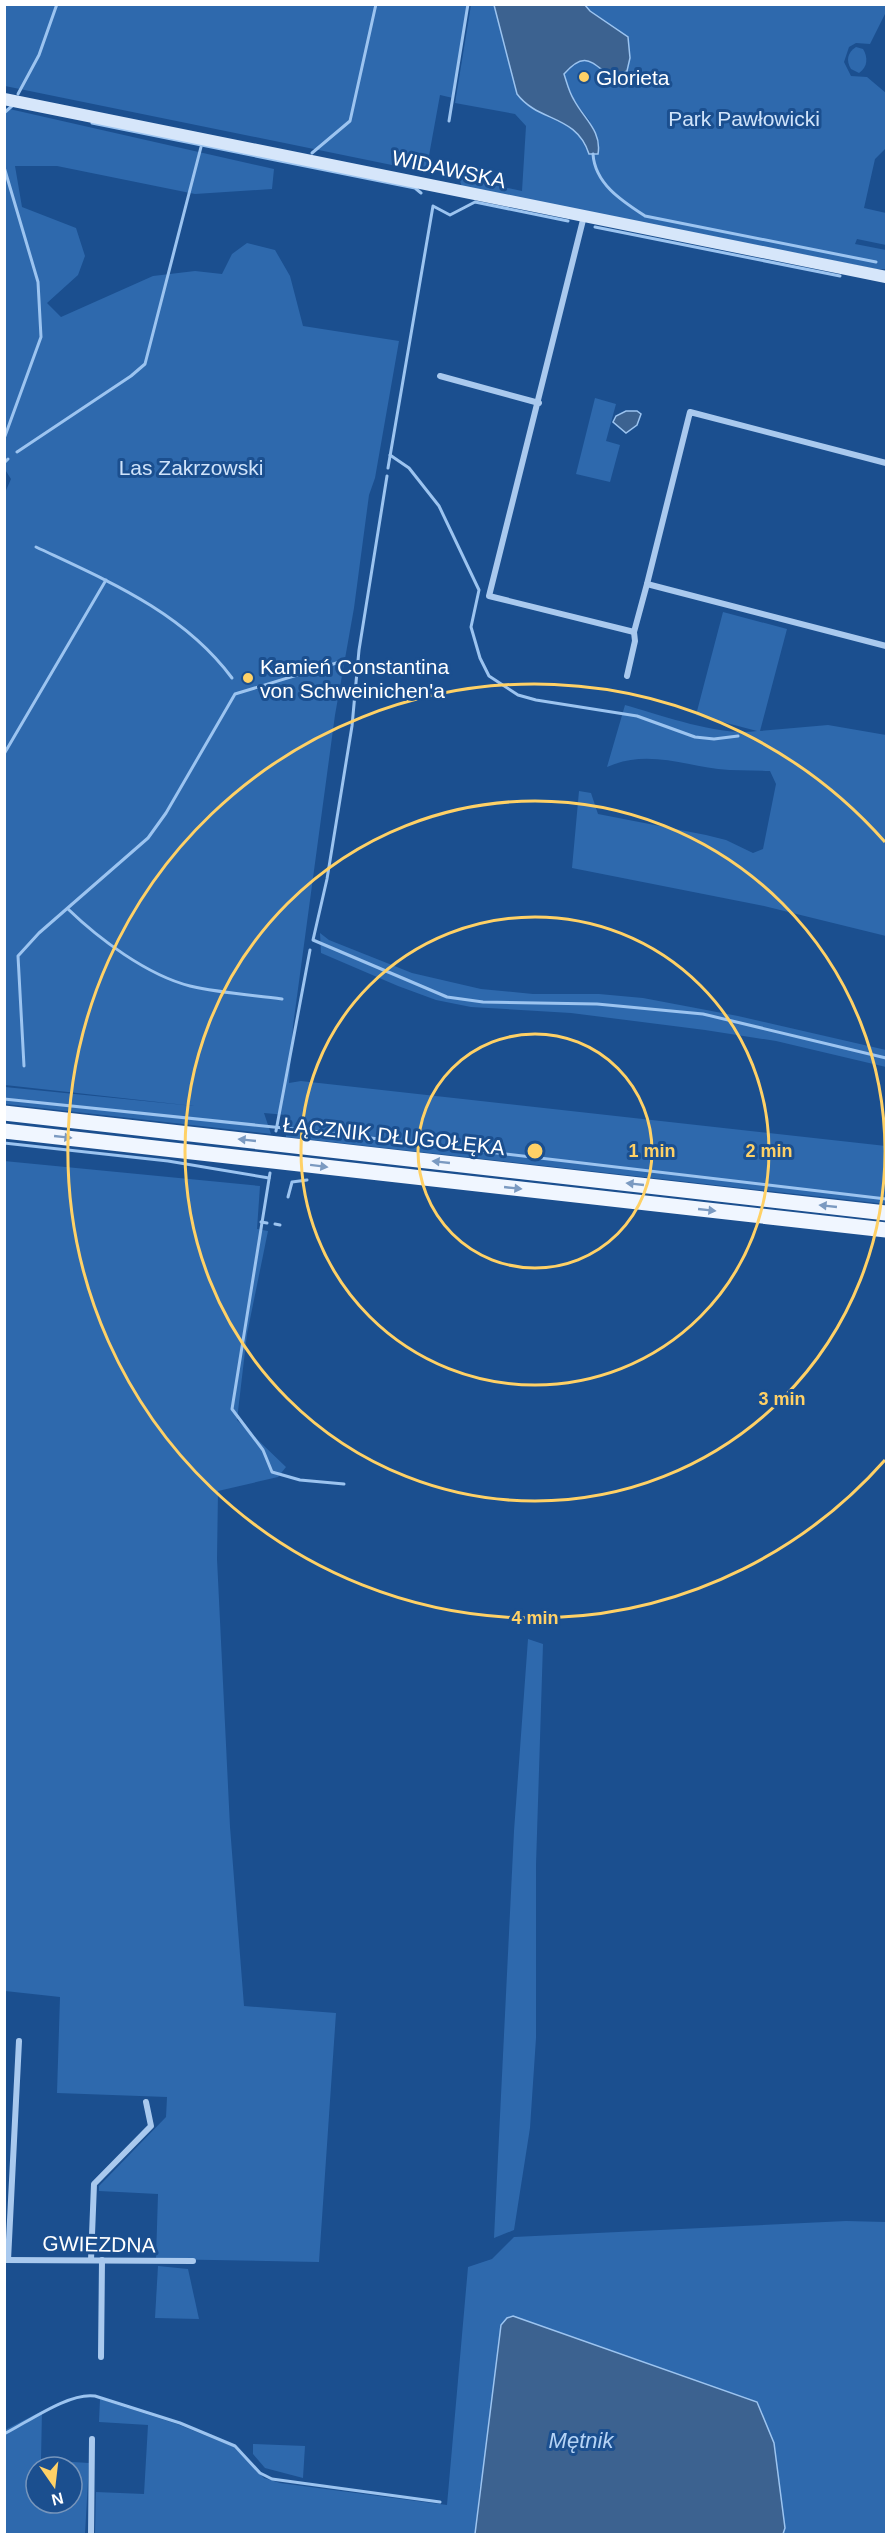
<svg xmlns="http://www.w3.org/2000/svg" width="891" height="2539" font-family="Arial,sans-serif">
  <rect width="100%" height="100%" fill="#1b4f8f"/>
  <!-- green -->
  <g fill="#2e69ad" fill-rule="evenodd">
    <path d="M 5,4 L 467,4 L 467,5 L 453,98 L 440,95 L 426,172 L 5,86 Z"/>
    <path d="M 471,5 L 494,5 L 517,94 L 540,113 L 576,130 L 589,154 L 590,121 L 574,101 L 564,74 C 580,56 590,56 605,73 L 626,71 L 630,58 L 628,37 L 590,11 L 585,5 L 886,5 L 886,12 L 870,44 L 856,43 L 849,47 L 844,62 L 851,76 L 867,77 L 886,93 L 886,148 L 875,159 L 864,208 L 886,213 L 886,245 L 857,239 L 855,244 L 886,250 L 886,269 L 876,269 L 462,187 L 459,178 L 461,173 L 465,179 L 522,191 L 526,126 L 515,114 L 455,103 Z"/>
    <path d="M 856,47 L 863,49 C 868,57 868,67 859,73 L 851,69 C 846,61 847,53 856,47 Z"/>
    <path d="M 5,108 L 274,169 L 272,189 L 195,194 L 57,166 L 15,166 L 22,207 L 76,228 L 85,256 L 78,275 L 47,303 L 61,317 L 153,276 L 195,271 L 222,274 L 232,254 L 247,243 L 275,250 L 290,276 L 303,326 L 399,341 L 375,478 L 369,495 L 354,608 L 335,715 L 293,1026 L 289,1083 L 301,1081 L 886,1146 L 886,1204 L 286,1137 L 286,1115 L 264,1113 L 271,1134 L 5,1104 L 5,1087 L 194,1106 L 5,1085 L 4,495 L 11,479 L 4,468 Z"/>
    <path d="M 595,398 L 616,404 L 606,441 L 620,445 L 610,482 L 576,474 Z"/>
    <path d="M 723,612 L 787,629 L 760,731 L 828,725 L 886,735 L 886,936 L 764,906 L 572,868 L 579,791 L 591,793 L 598,814 L 706,835 L 726,840 L 753,853 L 763,849 L 776,784 L 770,771 C 752,770 735,771 718,769 C 680,764 645,750 607,767 L 625,705 C 661,715 721,737 757,731 L 696,715 Z"/>
    <path d="M 320,933 L 329,940 L 412,973 L 481,989 L 533,994 L 599,994 L 643,998 L 738,1016 L 886,1050 L 886,1067 L 776,1041 L 705,1030 L 571,1013 L 471,1007 L 436,1000 L 398,986 L 321,953 Z"/>
    <path d="M 4,1161 L 260,1186 L 257,1229 L 268,1231 L 247,1334 L 237,1420 L 286,1467 L 278,1477 L 218,1491 L 217,1559 L 230,1827 L 244,2006 L 336,2013 L 319,2262 L 156,2259 L 158,2194 L 99,2191 L 99,2186 L 166,2117 L 167,2097 L 57,2093 L 60,1997 L 5,1991 Z"/>
    <path d="M 528,1639 L 543,1644 L 536,1865 L 536,2038 L 530,2128 L 514,2230 L 494,2238 L 514,1831 Z"/>
    <path d="M 846,2221 L 886,2222 L 886,2534 L 783,2534 L 785,2528 L 774,2443 L 480,2486 L 475,2534 L 95,2534 L 96,2492 L 144,2494 L 148,2425 L 99,2422 L 100,2399 L 177,2424 L 234,2447 L 264,2478 L 280,2483 L 447,2505 L 468,2267 L 492,2259 L 514,2237 Z"/>
    <path d="M 158,2266 L 188,2269 L 199,2319 L 155,2318 Z"/>
    <path d="M 42,2411 L 41,2460 L 89,2463 L 85,2534 L 5,2534 L 5,2430 ZM 36,2467 L 72,2467 L 72,2503 L 36,2503 Z"/>
    <path d="M 253,2444 L 305,2446 L 303,2478 L 265,2468 L 253,2454 Z"/>
  </g>
  <!-- water -->
  <g fill="#3c6290" stroke="#9cc4f0" stroke-width="1.5">
    <path d="M 494,5 L 585,5 L 590,11 L 628,37 L 630,58 L 627,71 L 612,77 C 592,64 586,49 564,74 C 567,83 569,92 574,100 C 584,119 602,131 598,154 L 589,154 C 576,114 539,123 517,94 Z"/>
    <path d="M 626,411 L 637,411 L 641,414 L 637,425 L 626,433 L 613,422 L 616,416 Z"/>
    <path d="M 513,2316 L 757,2402 L 774,2443 L 785,2528 L 783,2534 L 475,2534 L 501,2325 L 507,2318 Z"/>
  </g>
  <g fill="none" stroke-linecap="round" stroke-linejoin="round">
    <!-- stream -->
    <g stroke="#9cc4f0" stroke-width="3">
      <path d="M 18,94 L 39,55 L 57,4"/>
      <path d="M 4,113 L 12,106"/>
      <path d="M 449,121 L 468,4"/>
      <path d="M 92,123 L 415,188 L 421,193"/>
      <path d="M 312,153 L 350,121 L 376,4"/>
      <path d="M 593,154 C 595,184 622,201 645,216 L 876,262"/>
      <path d="M 4,167 L 38,282 L 41,337 L 5,436"/>
      <path d="M 595,227 L 840,276"/>
      <path d="M 17,452 L 131,376 L 145,364 L 201,147"/>
      <path d="M 390,455 L 409,468 L 439,506 L 479,590 L 471,627 L 480,658 L 489,676 L 518,695 L 536,700 L 637,716 L 695,737 L 714,739 L 738,736"/>
      <path d="M 4,463 L 8,459"/>
      <path d="M 388,468 L 433,206 L 450,215 L 475,202 L 568,221"/>
      <path d="M 387,476 L 359,650 L 352,726 L 327,879 L 313,940 L 447,997 L 483,1002 L 597,1004 L 703,1014 L 886,1058"/>
      <path d="M 36,547 C 108,581 183,612 232,678"/>
      <path d="M 4,754 L 106,580"/>
      <path d="M 68,909 C 99,939 147,975 190,986 C 220,993 252,995 282,999"/>
      <path d="M 24,1066 L 18,956 L 39,933 L 148,838 L 166,813 L 235,694 L 343,661"/>
      <path d="M 4,1099 L 303,1130 L 886,1199"/>
      <path d="M 276,1131 L 310,950"/>
      <path d="M 4,1143 L 168,1161 L 269,1178"/>
      <path d="M 270,1173 L 232,1409 L 263,1450 L 272,1472 L 300,1480 L 344,1484"/>
      <path d="M 288,1197 L 292,1182 L 307,1180"/>
      <path d="M 261,1222 L 267,1223"/>
      <path d="M 275,1224 L 280,1225"/>
      <path d="M 4,2434 C 28,2422 69,2392 95,2396 L 180,2423 L 235,2446 L 260,2473 L 272,2479 L 440,2502"/>
    </g>
    <!-- street -->
    <g stroke="#a9c9ee" stroke-width="6">
      <path d="M 584,216 L 489,596 L 634,632 L 647,584 L 886,646"/>
      <path d="M 440,376 L 539,403"/>
      <path d="M 647,584 L 690,412 L 886,463"/>
      <path d="M 627,676 L 635,641 L 634,632"/>
      <path d="M 5,2260 L 193,2261"/>
      <path d="M 8,2260 L 19,2041"/>
      <path d="M 91,2260 L 94,2184 L 151,2126 L 146,2102"/>
      <path d="M 101,2357 L 102,2260"/>
      <path d="M 91,2534 L 92,2439"/>
    </g>
    <!-- secondary -->
    <path stroke="#d6e6fa" stroke-width="12" d="M 4,99 L 886,277"/>
    <!-- primary -->
    <g stroke="#f0f6ff" stroke-width="15">
      <path d="M 4,1113 L 886,1213"/>
      <path d="M 4,1131 L 886,1230"/>
    </g>
  </g>
  <!-- one-way arrows -->
  <defs><path id="oneway-solid" d="M-6-.8H1V-3.2L6.5 0L1 3.2V.8H-6Z" transform="scale(1.5)"/></defs>
  <g fill="#7b9ac1">
    <use href="#oneway-solid" transform="translate(63 1137) rotate(6)"/>
    <use href="#oneway-solid" transform="translate(247 1140) rotate(-174)"/>
    <use href="#oneway-solid" transform="translate(441 1162) rotate(-174)"/>
    <use href="#oneway-solid" transform="translate(319 1166) rotate(7)"/>
    <use href="#oneway-solid" transform="translate(635 1184) rotate(-174)"/>
    <use href="#oneway-solid" transform="translate(513 1188) rotate(6)"/>
    <use href="#oneway-solid" transform="translate(828 1206) rotate(-174)"/>
    <use href="#oneway-solid" transform="translate(707 1210) rotate(6)"/>
  </g>
  <!-- distance rings -->
  <g fill="none" stroke="#ffd166" stroke-width="3">
    <circle cx="535" cy="1151" r="117"/>
    <circle cx="535" cy="1151" r="234"/>
    <circle cx="535" cy="1151" r="350"/>
    <path d="M885 1460A467 467 0 1 1 885 842"/>
  </g>
  <!-- markers -->
  <g fill="#ffd166" stroke="#1b4f8f" stroke-width="2">
    <circle cx="584" cy="77" r="6"/>
    <circle cx="248" cy="678" r="6"/>
  </g>
  <g text-anchor="middle" dominant-baseline="central" stroke-width="6" stroke-linejoin="round" paint-order="stroke">
    <!-- poi labels -->
    <g font-size="21" fill="#fff" stroke="#1b4f8f" text-anchor="start">
      <text x="596" y="77">Glorieta</text>
      <text x="260" y="666">Kamień Constantina<tspan x="260" dy="24">von Schweinichen'a</tspan></text>
    </g>
    <!-- park labels -->
    <g font-size="21" fill="#cfe3fa" stroke="#1b4f8f">
      <text x="744" y="118">Park Pawłowicki</text>
      <text x="191" y="467">Las Zakrzowski</text>
    </g>
    <!-- street labels -->
    <g font-size="21" fill="#fff" stroke="#1b4f8f">
      <text transform="translate(449 169) rotate(12)">WIDAWSKA</text>
      <text transform="translate(394 1136) rotate(6)">ŁĄCZNIK DŁUGOŁĘKA</text>
      <text transform="translate(99 2244) rotate(1)">GWIEZDNA</text>
    </g>
    <!-- water labels -->
    <g font-size="22" font-style="italic" fill="#b5d3f5" stroke="#1b4f8f">
      <text x="581" y="2440">Mętnik</text>
    </g>
  </g>
  <circle cx="535" cy="1151" r="9" fill="#ffd166" stroke="#1b4f8f" stroke-width="3"/>
  <g font-size="18" text-anchor="middle" font-weight="bold" fill="#ffd166" stroke="#1b4f8f" stroke-width="6" stroke-linejoin="round" paint-order="stroke">
    <text x="652" y="1157">1 min</text>
    <text x="769" y="1157">2 min</text>
    <text x="782" y="1405">3 min</text>
    <text x="535" y="1624">4 min</text>
  </g>
  <!-- border -->
  <rect width="891" height="2539" fill="none" stroke="#ffffff" stroke-width="12"/>
  <!-- north arrow -->
  <g transform="translate(54 2485) rotate(166)"><circle r="28" fill="#1b4f8f" stroke="#7695bc" stroke-width="1.5"/>
  <path d="M0-4.5L10 22L0 15L-10 22Z" fill="#ffd166"/>
  <text y="-9" font-size="16" font-weight="bold" text-anchor="middle" fill="#ffffff">N</text>
  </g>
</svg>
